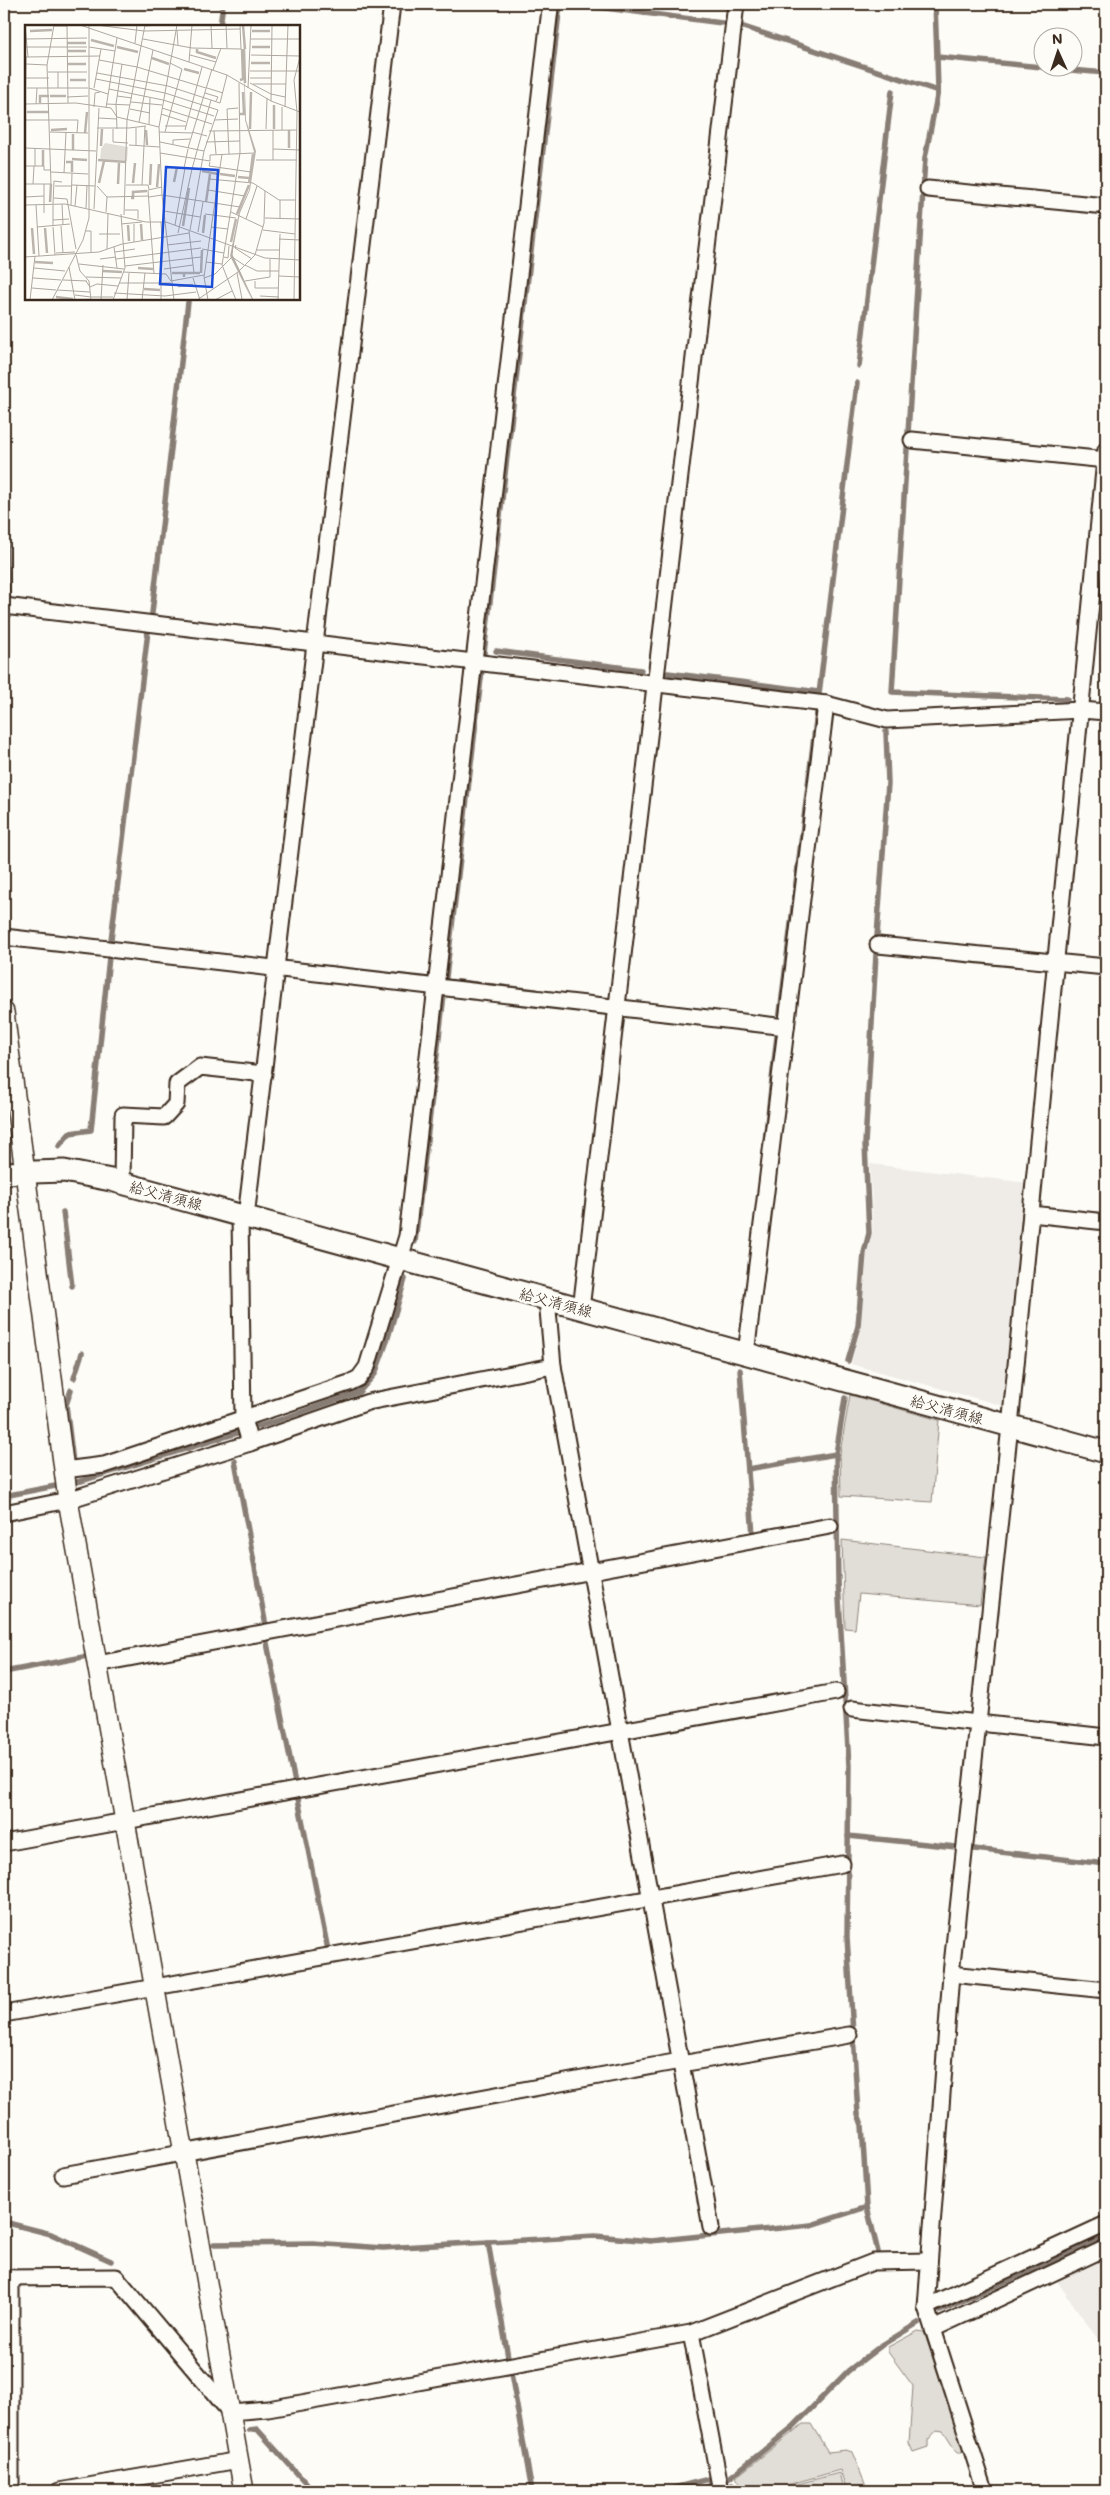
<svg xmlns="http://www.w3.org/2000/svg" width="1110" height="2495" font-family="Mali,'Klee One',sans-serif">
  <rect width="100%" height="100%" fill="#fdfcf7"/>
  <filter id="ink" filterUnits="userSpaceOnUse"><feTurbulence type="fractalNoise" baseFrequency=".02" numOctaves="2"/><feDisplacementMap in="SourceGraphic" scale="10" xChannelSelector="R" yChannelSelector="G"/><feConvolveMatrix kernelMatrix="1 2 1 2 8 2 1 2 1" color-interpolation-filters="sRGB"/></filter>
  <g filter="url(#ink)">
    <!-- built -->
    <g fill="#efece7">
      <path d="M 870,1164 L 1028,1183 L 1004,1406 L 851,1364 L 861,1327 L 867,1255 L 873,1232 Z"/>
      <path d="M 1106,2258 L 1106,2351 L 1057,2281 Z"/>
    </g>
    <!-- green -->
    <g fill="#e1ded7" stroke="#8e847a">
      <path d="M 850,1395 L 939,1420 L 932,1502 L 841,1496 L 840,1453 Z"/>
      <path d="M 842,1540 L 986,1557 L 980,1605 L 859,1594 L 855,1629 L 845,1628 Z"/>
      <path d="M 918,2331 L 924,2332 L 963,2448 L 961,2453 L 957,2453 L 943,2431 L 937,2430 L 928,2440 L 928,2447 L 913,2452 L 909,2443 L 913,2386 L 888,2352 L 888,2347 Z"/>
      <path d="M 803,2424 L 811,2424 L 828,2452 L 846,2450 L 852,2452 L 868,2491 L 843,2491 L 846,2488 L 840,2470 L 787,2485 L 789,2491 L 745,2491 L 736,2477 Z"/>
      <path d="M 839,2473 L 843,2488 L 830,2491 L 791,2491 L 790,2486 Z"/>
    </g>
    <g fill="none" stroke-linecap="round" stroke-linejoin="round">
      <!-- stream -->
      <g stroke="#887d74" stroke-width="5.5">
        <path d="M 574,4 L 722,23"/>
        <path d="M 935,4 L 937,57"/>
        <path d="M 220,26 L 223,4"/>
        <path d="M 741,26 L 938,91 L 937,57 L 1042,67"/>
        <path d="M 1047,68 L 1106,73"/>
        <path d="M 938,91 L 925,158 L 892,692 L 1067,699"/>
        <path d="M 859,366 L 892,91"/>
        <path d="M 4,481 L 8,596"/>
        <path d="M 152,613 L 188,302"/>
        <path d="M 496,651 L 641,670"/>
        <path d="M 668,673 L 819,692"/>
        <path d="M 819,694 L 857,383"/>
        <path d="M 877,936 L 888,783 L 886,732"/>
        <path d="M 111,940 L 148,631"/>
        <path d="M 459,982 L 536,991"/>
        <path d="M 779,1021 L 817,712"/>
        <path d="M 765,1141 L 777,1036"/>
        <path d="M 59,1146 L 70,1133 L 91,1130 L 109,957"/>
        <path d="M 63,1212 L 72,1286"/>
        <path d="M 415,1242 L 560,4"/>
        <path d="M 848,1361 L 858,1326 L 864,1253 L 869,1233 L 865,1144 L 876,954"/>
        <path d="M 740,1370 L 753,1535 L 749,1536"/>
        <path d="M 74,1378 L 82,1353"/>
        <path d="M 71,1390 L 66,1405 L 73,1462"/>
        <path d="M 845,1398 L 836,1454 L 838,1582 L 849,1766 L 847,1937 L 858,2114 L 862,2125 L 867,2207"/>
        <path d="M 235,1461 L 266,1626"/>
        <path d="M 748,1469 L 836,1454"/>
        <path d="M 4,1496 L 81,1481 L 276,1421 L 359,1392 L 375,1374 L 387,1341 L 405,1279"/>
        <path d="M 266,1638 L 295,1783"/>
        <path d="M 4,1672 L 83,1657"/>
        <path d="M 298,1799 L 328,1950"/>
        <path d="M 848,1836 L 956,1847"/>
        <path d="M 974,1849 L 1106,1864"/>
        <path d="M 4,2222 L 51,2234 L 111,2261"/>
        <path d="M 488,2242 L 595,2236 L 651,2241 L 811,2225 L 867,2207 L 878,2252"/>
        <path d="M 214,2244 L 313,2243 L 383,2248 L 488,2242 L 508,2357"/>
        <path d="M 940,2311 L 1106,2236"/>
        <path d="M 511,2373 L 532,2491"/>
        <path d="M 249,2430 L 257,2429 L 313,2491"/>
        <path d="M 728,2479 L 793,2427 L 848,2371 L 882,2345 L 918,2323"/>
        <path d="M 732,2485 L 734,2491"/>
        <path d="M 662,2491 L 709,2479 L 712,2486 L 693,2491"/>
      </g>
      <!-- minor casing -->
      <g stroke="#3b2a1e" stroke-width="19">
        <g id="minor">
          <path d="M 928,189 L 1106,206"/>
          <path d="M 912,440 L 1106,460"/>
          <path d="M 4,606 L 826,704 L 887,720 L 1081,710 L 1106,712"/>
          <path d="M 4,937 L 786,1027"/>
          <path d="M 878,945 L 1106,967"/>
          <path d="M 122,1183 L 123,1115 L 164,1117 L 176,1104 L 177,1084 L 200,1067 L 264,1074"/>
          <path d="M 1031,1214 L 1106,1222"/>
          <path d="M 240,1216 L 243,1419 L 250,1443"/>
          <path d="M 246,1217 L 392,4"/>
          <path d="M 547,1299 L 553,1366 L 711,2227"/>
          <path d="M 581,1309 L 736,4"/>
          <path d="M 746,1354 L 826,704"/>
          <path d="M 64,1470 L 104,1465 L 349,1383 L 359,1378 L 367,1367 L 407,1236 L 550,9"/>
          <path d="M 4,1513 L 68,1500 L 250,1443 L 368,1402 L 553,1366"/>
          <path d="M 97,1664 L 830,1526"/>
          <path d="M 852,1709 L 1106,1737"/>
          <path d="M 4,1843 L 836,1692"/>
          <path d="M 951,1974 L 1106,1990"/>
          <path d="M 4,2014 L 842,1864"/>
          <path d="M 681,2064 L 849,2035"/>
          <path d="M 63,2175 L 680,2061"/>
          <path d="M 4,2278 L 116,2277 L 230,2412 L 268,2409 L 691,2333 L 873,2262 L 929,2261"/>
          <path d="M 11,2278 L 11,2491"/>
          <path d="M 926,2307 L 1106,2224"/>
          <path d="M 933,2329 L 1106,2248"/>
          <path d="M 691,2333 L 721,2491"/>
          <path d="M 59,2491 L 239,2460"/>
          <path d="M 985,2491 L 926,2307 L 951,1974 L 1010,1426 L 1106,450"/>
        </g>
      </g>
      <!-- tertiary casing -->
      <g stroke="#3b2a1e" stroke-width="22">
        <path id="tertiary" d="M 4,1012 L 68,1500 L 244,2491"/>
      </g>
      <!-- secondary casing -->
      <g stroke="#3b2a1e" stroke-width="25">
        <path id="secondary" d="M 4,1173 L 64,1171 L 111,1180 L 1106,1452"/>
      </g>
      <!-- minor -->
      <use href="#minor" stroke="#fdfcf7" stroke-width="15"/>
      <!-- tertiary -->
      <use href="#tertiary" stroke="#fdfcf7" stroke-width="19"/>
      <!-- secondary -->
      <use href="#secondary" stroke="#fdfcf7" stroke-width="21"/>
    </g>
  </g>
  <g text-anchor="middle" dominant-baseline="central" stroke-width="5" stroke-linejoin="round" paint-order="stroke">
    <!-- street labels -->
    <g font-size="15" fill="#3b2a1e" stroke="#fdfcf7">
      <text transform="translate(166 1195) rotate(15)">給父清須線</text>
      <text transform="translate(556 1302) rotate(15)">給父清須線</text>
      <text transform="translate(947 1409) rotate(15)">給父清須線</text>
    </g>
  </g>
  <!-- overview -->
  <g transform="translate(25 25)">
    <rect width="275" height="275" fill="#fdfcf7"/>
    <path d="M 80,118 L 103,122 L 102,136 L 75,135 L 76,124 Z" fill="#e1ded7"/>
    <path d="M 218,0 L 221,95 L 231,126 L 225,165 L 215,188 L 207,230 L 214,244 L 227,275 L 205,231 L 214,187 L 224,165 L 229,127 L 220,95 Z" fill="#bbb4ad"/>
    <path fill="none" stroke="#bbb4ad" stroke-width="2.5" d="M 218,0 L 220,24M 5,6 L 27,5M 227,6 L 245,6M 66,15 L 89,21M 42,18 L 61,18M 92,22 L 113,27M 227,22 L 245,22M 172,24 L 172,27 L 191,33M 219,24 L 220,58M 43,26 L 61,26M 127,33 L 144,39M 226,38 L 245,38M 43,39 L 61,39M 159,44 L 174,48M 45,55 L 61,55M 215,55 L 218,54 L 217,24M 25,71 L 41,71M 15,78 L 15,71 L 24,71M 2,87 L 24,87M 215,89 L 219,89 L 218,67M 225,104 L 226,67M 249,104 L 249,80M 26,105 L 42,104M 121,105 L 122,120M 60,108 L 62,87M 76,121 L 77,104M 264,123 L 264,105M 18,125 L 18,141M 48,125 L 48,109M 47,134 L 62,135M 73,135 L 101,137M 41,137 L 47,137 L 47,147M 177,146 L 193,149M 195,149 L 210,151M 213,152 L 225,153 L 224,157M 225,153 L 228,129M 149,157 L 152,142M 74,158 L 79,136M 108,158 L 110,138M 93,159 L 94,138M 125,160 L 126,139M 132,162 L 134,139M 106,173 L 108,173 L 108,167 L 122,166M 25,177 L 26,159M 181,177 L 185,149M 212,189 L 224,160M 116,199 L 117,215M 103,200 L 104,216M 158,201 L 164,163M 7,203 L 9,229M 20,203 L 22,228M 178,208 L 180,190M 206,217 L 211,194M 10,237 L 28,238M 113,243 L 128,244M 78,246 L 97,247M 147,248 L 159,248 L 159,252M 159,248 L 175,248M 176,248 L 177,225M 153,261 L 168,260M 119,264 L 135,265M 31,272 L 48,274"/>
    <path fill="none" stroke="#afa8a0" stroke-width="1" d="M 0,0 L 3,32M 55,0 L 202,50 L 246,76 L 275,87M 71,0 L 119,6 L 215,4M 186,0 L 187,23M 201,0 L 202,23M 29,1 L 42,1 L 43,78M 120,1 L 135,0M 152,5 L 153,20M 0,14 L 62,13M 118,14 L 167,23 L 216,24 L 215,0M 226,14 L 275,14M 110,18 L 112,0M 1,22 L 62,22M 64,22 L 90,26M 165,30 L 191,37M 226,30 L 275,31M 1,32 L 75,31M 74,35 L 112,42 L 181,63M 164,37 L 167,0M 1,39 L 22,40M 188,45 L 196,23M 225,46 L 275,46M 23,47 L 62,47M 33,47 L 33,63M 72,48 L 143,61 L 195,78 L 202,50M 1,53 L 24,53M 225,53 L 246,53M 71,54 L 140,68M 214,58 L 215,128M 225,58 L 246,69 L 260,72M 228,59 L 261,59M 2,63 L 63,63M 64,63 L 83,69M 69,63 L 76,24M 182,63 L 198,68M 223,63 L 226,0M 84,64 L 138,75M 140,68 L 193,85 L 179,126 L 165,205M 180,68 L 193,72 L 191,76M 92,71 L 107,73M 42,72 L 63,71M 138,75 L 189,91M 246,76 L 247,0M 106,77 L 137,80M 0,79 L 51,78 L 86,83 L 92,92 L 134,102M 11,79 L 12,63M 81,79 L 105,80M 69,82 L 70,68 L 75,67M 260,82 L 263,0M 81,83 L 92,13M 137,83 L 187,99M 105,84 L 125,88M 272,87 L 269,55 L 275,32M 136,89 L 161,97M 73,93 L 92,94M 0,95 L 53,95 L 52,108M 189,95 L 213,94M 114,97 L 128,25M 124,99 L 125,73M 140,101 L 161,101M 72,103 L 104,103M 104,103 L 121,101M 88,104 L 88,117 L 103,118M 92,104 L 91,79 L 97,39M 241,104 L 242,73M 160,105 L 177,42M 257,105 L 257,82M 184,106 L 272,105M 189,106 L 191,129M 25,107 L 63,108M 134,107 L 167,108M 140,107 L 157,44 L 145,38M 167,107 L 182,111M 0,108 L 1,32M 135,117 L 179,126M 181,117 L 215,116M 148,119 L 148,115 L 165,114M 104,120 L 135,122M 111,120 L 111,103M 0,123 L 71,126M 10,123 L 10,141M 163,123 L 187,44M 248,124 L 275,125M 135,128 L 185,136 L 185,130 L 229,128M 204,129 L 202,84 L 213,83M 231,135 L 272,135M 248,135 L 248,105M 185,137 L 184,141 L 226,147M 0,141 L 19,141 L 19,145 L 26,145M 159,143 L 163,124M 167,144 L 186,75M 26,147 L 63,149M 39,148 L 41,107M 184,154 L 228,158 L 254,175 L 271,175M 0,159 L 26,159M 8,159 L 9,141M 19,159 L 19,188M 26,159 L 22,40 L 29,0M 47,160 L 70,161M 101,160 L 123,160 L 124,164M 117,160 L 120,101M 30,161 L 46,161M 72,161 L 82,172 L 81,187M 183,165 L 220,171M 0,172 L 19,171M 82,172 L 124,171M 124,172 L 137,170 L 215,182M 29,173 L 42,174 L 51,224M 28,179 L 29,156 L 37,157M 37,179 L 38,200M 0,180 L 40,179 L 121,197 L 141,197 L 240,233 L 275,235M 11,180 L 14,231M 28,180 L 28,201M 46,180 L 47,148M 50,181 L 52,160M 61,183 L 62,160M 69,184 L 74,83M 100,185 L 113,185 L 113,194M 139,186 L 175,192M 206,187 L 238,202M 180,189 L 211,193M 99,190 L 102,95 L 120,0M 240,193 L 275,194M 221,194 L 232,161M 255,194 L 255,175M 28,195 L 44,194M 136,197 L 137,213M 96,199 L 117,197M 109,199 L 109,217M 150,200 L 160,143M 36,201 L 38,228M 12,202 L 45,199M 28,202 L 30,230M 186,202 L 203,204M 238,205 L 270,209M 61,206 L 66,206 L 66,227M 164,206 L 169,248M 173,207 L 178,177M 153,208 L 167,144M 74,209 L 95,209M 254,214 L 275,215M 208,219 L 207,230 L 228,275M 142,220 L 176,216M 211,220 L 210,223 L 227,234M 89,222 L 92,243M 82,224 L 83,188M 177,224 L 199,228M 232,225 L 254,225M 90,227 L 110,224M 31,228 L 50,227M 51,230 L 55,246 L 64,256 L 66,275M 0,232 L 74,227 L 97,219 L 164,208M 199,232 L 203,233 L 204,221M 75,234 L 91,232M 91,234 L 176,223M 181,237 L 197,239M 54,239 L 99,244M 220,240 L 232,246 L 254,246M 100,241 L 176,232M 44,242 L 50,275M 9,243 L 40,246M 139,244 L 168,240M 98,247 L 141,249 L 146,256 L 179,250M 212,248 L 217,274M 129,249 L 123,165 L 137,162M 254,251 L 275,252M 61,252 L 96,253M 8,253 L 36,255M 168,253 L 175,275M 179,253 L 190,249 L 207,232 L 219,240M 38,255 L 62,256M 61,256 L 65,262 L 72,259 L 93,261M 220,256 L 245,252 L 245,234M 230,256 L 230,263 L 253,263M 94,258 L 146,258M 7,263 L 31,265M 32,265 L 65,267M 89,268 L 140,271 L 171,267M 50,270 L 66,272M 235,271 L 254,272M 66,272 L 88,272M 5,275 L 10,231M 27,275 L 58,215 L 64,193 L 64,0M 76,275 L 78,240M 88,275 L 100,243 L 96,189M 102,275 L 104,248M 117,275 L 120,248M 136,275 L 136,249M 149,275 L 137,170 L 134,102 L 152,0M 172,275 L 213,247 L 230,230 L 239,198 L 240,166M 183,275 L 179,252 L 197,129M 190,275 L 207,266M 211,275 L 197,240 L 215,128M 253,275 L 255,209M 269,275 L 272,87"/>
    <path fill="#1d4ed8" fill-opacity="0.15" stroke="#1d4ed8" stroke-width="2.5" d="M 141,142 L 193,145 L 187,262 L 135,259 Z"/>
    <rect width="275" height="275" fill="none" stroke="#3b2a1e" stroke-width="2.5"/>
  </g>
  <!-- margin -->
  <rect width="1110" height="2495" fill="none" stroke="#fdfcf7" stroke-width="20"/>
  <rect x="10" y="10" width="1090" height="2475" fill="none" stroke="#3b2a1e" stroke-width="2" filter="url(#ink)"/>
  <!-- north arrow -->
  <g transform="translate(1058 52) rotate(357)"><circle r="24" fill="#fdfcf7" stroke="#afa8a0"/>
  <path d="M0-4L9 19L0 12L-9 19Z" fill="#3b2a1e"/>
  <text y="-8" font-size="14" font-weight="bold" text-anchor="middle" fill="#3b2a1e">N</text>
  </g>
</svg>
